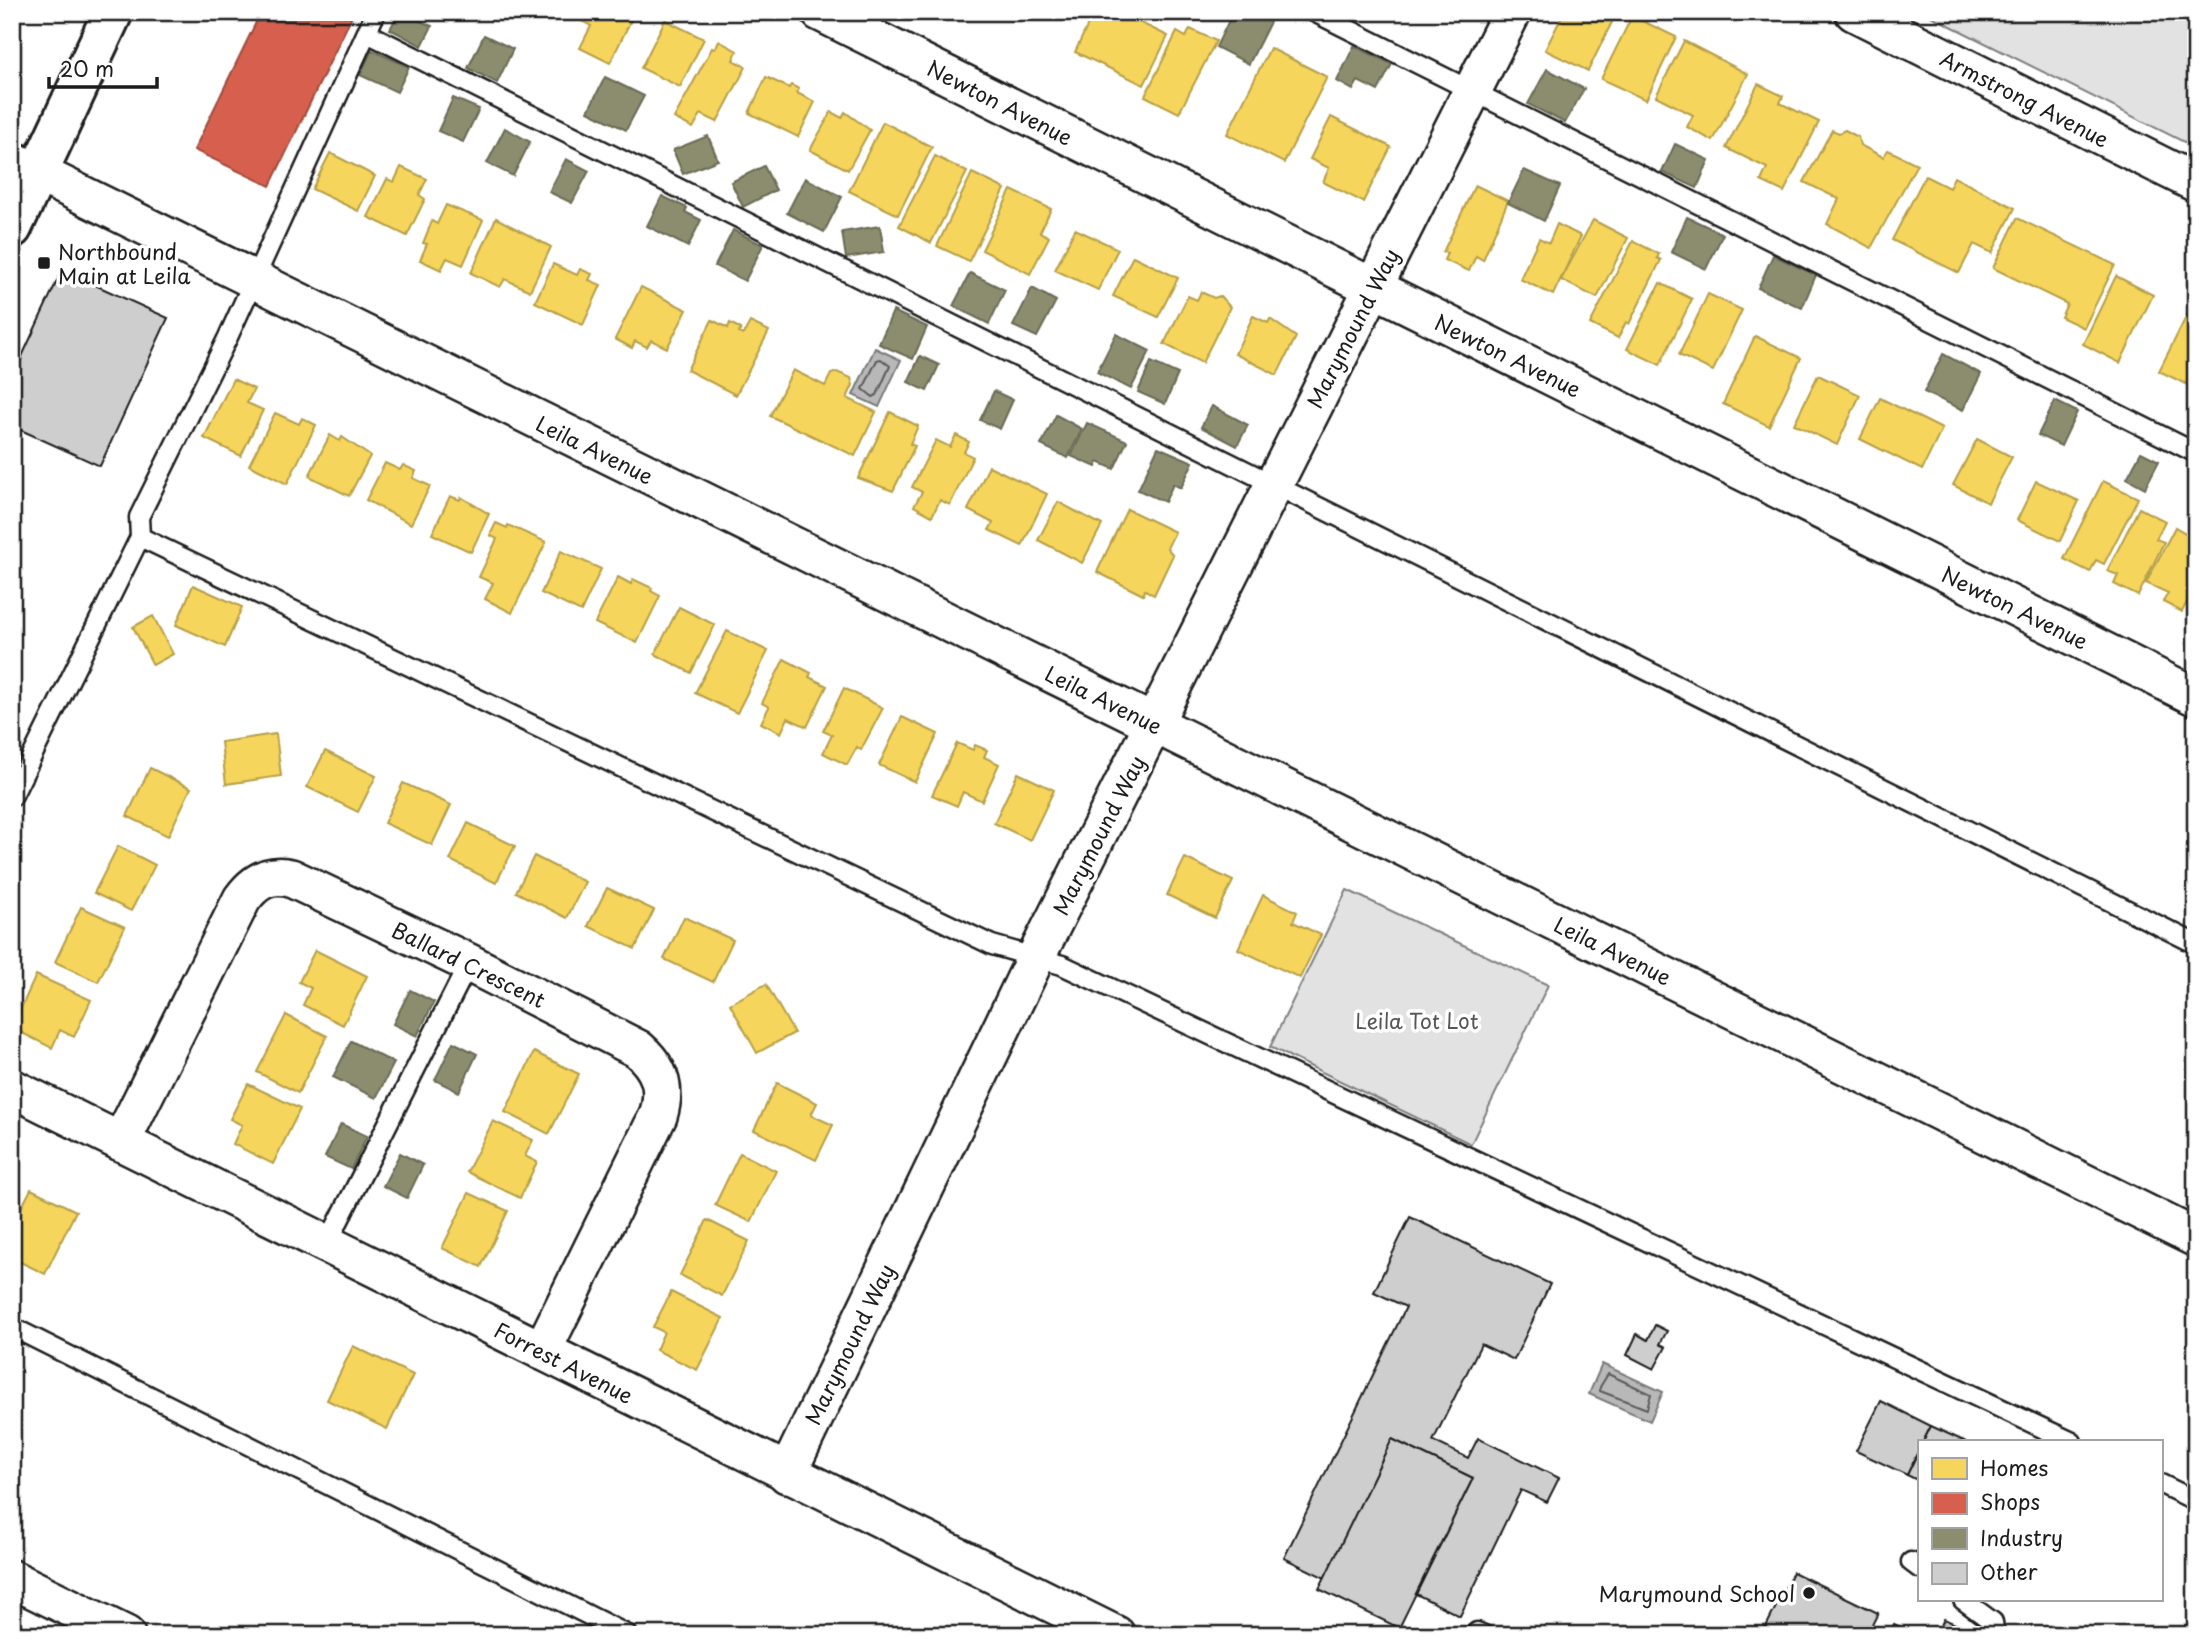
<svg xmlns="http://www.w3.org/2000/svg" width="2208" height="1647" font-family="'Playpen Sans',sans-serif">
  <rect width="100%" height="100%" fill="#fff"/>
  <filter id="ink" filterUnits="userSpaceOnUse"><feTurbulence type="fractalNoise" baseFrequency=".0143" numOctaves="2"/><feDisplacementMap in="SourceGraphic" scale="14" xChannelSelector="R" yChannelSelector="G"/><feConvolveMatrix kernelMatrix="1 2 1 2 8 2 1 2 1" color-interpolation-filters="sRGB"/></filter>
  <g filter="url(#ink)">
    <!-- green -->
    <g fill="#e2e2e2" stroke="#7f7f7f" stroke-width="2">
      <path d="M 1923,12 L 2196,12 L 2196,148 Z"/>
      <path d="M 1347,890 L 1548,985 L 1471,1144 L 1270,1047 Z"/>
    </g>
    <!-- water -->
    <g fill="#b8b8b8" stroke="#7a7a7a" stroke-width="2">
      <path d="M 875,348 L 901,360 L 879,407 L 853,395 Z"/>
      <path d="M 1602,1364 L 1663,1392 L 1650,1421 L 1589,1394 Z"/>
    </g>
    <!-- homes -->
    <g fill="#f6d55c" stroke="#b59e49" stroke-width="2">
      <path d="M 538,12 L 555,12 L 552,19 Z"/>
      <path d="M 587,12 L 635,12 L 610,63 L 580,48 L 591,26 L 582,21 Z"/>
      <path d="M 1094,12 L 1118,12 L 1168,36 L 1144,85 L 1075,52 Z"/>
      <path d="M 1564,12 L 1607,12 L 1615,16 L 1588,71 L 1545,50 Z"/>
      <path d="M 1632,16 L 1676,37 L 1646,100 L 1601,79 Z"/>
      <path d="M 665,20 L 704,39 L 680,87 L 641,68 Z"/>
      <path d="M 1190,29 L 1216,41 L 1179,113 L 1145,96 L 1177,32 L 1186,37 Z"/>
      <path d="M 719,41 L 737,51 L 733,60 L 746,67 L 717,122 L 701,114 L 693,128 L 674,118 L 712,48 L 715,49 Z"/>
      <path d="M 1684,41 L 1748,74 L 1713,141 L 1687,127 L 1693,115 L 1656,96 Z"/>
      <path d="M 1270,48 L 1327,77 L 1284,163 L 1227,134 Z"/>
      <path d="M 766,77 L 789,88 L 791,85 L 799,89 L 797,93 L 815,102 L 798,137 L 749,113 Z"/>
      <path d="M 1758,84 L 1783,96 L 1780,103 L 1819,122 L 1784,192 L 1761,181 L 1767,168 L 1726,148 Z"/>
      <path d="M 831,112 L 842,118 L 845,112 L 870,130 L 848,170 L 810,150 Z"/>
      <path d="M 1331,117 L 1391,147 L 1363,202 L 1323,182 L 1329,168 L 1310,159 Z"/>
      <path d="M 883,122 L 932,147 L 898,215 L 849,191 Z"/>
      <path d="M 1832,130 L 1839,133 L 1845,130 L 1858,137 L 1860,145 L 1883,157 L 1888,150 L 1917,164 L 1871,248 L 1827,224 L 1839,199 L 1804,182 Z"/>
      <path d="M 330,153 L 375,176 L 358,211 L 312,189 Z"/>
      <path d="M 935,156 L 967,172 L 931,243 L 899,226 Z"/>
      <path d="M 401,167 L 427,179 L 419,195 L 425,199 L 407,236 L 368,217 L 387,179 L 394,182 Z"/>
      <path d="M 972,173 L 1005,189 L 969,261 L 937,246 Z"/>
      <path d="M 1925,176 L 1949,188 L 1954,177 L 2015,208 L 1992,253 L 1974,244 L 1959,273 L 1892,240 Z"/>
      <path d="M 1475,185 L 1508,201 L 1483,260 L 1476,256 L 1469,271 L 1444,260 L 1447,253 L 1443,252 Z"/>
      <path d="M 1011,190 L 1051,209 L 1040,232 L 1049,237 L 1030,274 L 982,250 Z"/>
      <path d="M 446,205 L 483,220 L 463,265 L 447,258 L 441,270 L 420,260 L 427,244 L 423,243 L 432,221 L 437,224 Z"/>
      <path d="M 496,218 L 551,247 L 530,291 L 505,279 L 500,287 L 471,273 Z"/>
      <path d="M 2017,218 L 2115,265 L 2084,328 L 2061,317 L 2067,304 L 1993,268 Z"/>
      <path d="M 1593,220 L 1628,238 L 1597,298 L 1561,280 Z"/>
      <path d="M 1557,224 L 1581,236 L 1553,295 L 1520,279 L 1539,238 L 1549,243 Z"/>
      <path d="M 1075,229 L 1118,249 L 1098,290 L 1055,270 Z"/>
      <path d="M 1633,241 L 1659,254 L 1657,258 L 1661,260 L 1629,324 L 1626,322 L 1618,338 L 1590,324 Z"/>
      <path d="M 1133,256 L 1178,278 L 1158,317 L 1113,296 Z"/>
      <path d="M 553,264 L 577,275 L 580,269 L 592,274 L 589,280 L 601,285 L 583,325 L 535,302 Z"/>
      <path d="M 2116,276 L 2153,295 L 2120,363 L 2083,344 Z"/>
      <path d="M 1660,283 L 1692,299 L 1660,365 L 1627,349 Z"/>
      <path d="M 641,287 L 687,310 L 667,348 L 651,340 L 647,347 L 635,341 L 632,348 L 615,339 Z"/>
      <path d="M 1201,292 L 1214,298 L 1220,296 L 1230,307 L 1202,363 L 1164,344 L 1188,296 L 1197,300 Z"/>
      <path d="M 1708,294 L 1742,310 L 1713,371 L 1679,355 Z"/>
      <path d="M 2192,305 L 2196,307 L 2196,389 L 2159,371 Z"/>
      <path d="M 1253,316 L 1268,323 L 1270,319 L 1296,337 L 1277,375 L 1235,354 Z"/>
      <path d="M 712,320 L 728,328 L 730,323 L 741,329 L 739,333 L 743,335 L 750,322 L 769,331 L 736,395 L 687,370 Z"/>
      <path d="M 1755,336 L 1801,358 L 1769,426 L 1723,404 Z"/>
      <path d="M 793,370 L 825,386 L 831,374 L 837,372 L 851,378 L 853,385 L 847,398 L 876,412 L 855,456 L 770,416 Z"/>
      <path d="M 1818,375 L 1860,395 L 1837,445 L 1794,424 Z"/>
      <path d="M 233,379 L 254,389 L 247,403 L 263,410 L 241,456 L 204,438 Z"/>
      <path d="M 1880,398 L 1942,429 L 1922,470 L 1860,439 Z"/>
      <path d="M 890,412 L 918,426 L 910,444 L 915,446 L 893,491 L 858,478 Z"/>
      <path d="M 275,413 L 299,424 L 302,418 L 316,425 L 287,484 L 249,465 Z"/>
      <path d="M 330,435 L 340,441 L 342,437 L 370,456 L 349,496 L 309,476 Z"/>
      <path d="M 956,435 L 969,442 L 964,452 L 973,457 L 950,505 L 940,500 L 932,516 L 914,506 L 922,492 L 912,487 L 936,440 L 950,447 Z"/>
      <path d="M 1977,439 L 2012,457 L 1988,503 L 1953,485 Z"/>
      <path d="M 385,463 L 400,470 L 403,465 L 416,471 L 413,478 L 430,486 L 411,524 L 366,500 Z"/>
      <path d="M 989,466 L 1047,494 L 1022,546 L 989,530 L 993,523 L 968,510 Z"/>
      <path d="M 2036,481 L 2079,501 L 2060,541 L 2017,520 Z"/>
      <path d="M 2103,481 L 2138,498 L 2104,564 L 2096,560 L 2090,572 L 2064,559 Z"/>
      <path d="M 450,496 L 460,500 L 461,497 L 489,514 L 471,552 L 432,534 Z"/>
      <path d="M 1058,502 L 1102,525 L 1082,563 L 1038,540 Z"/>
      <path d="M 2139,508 L 2165,521 L 2156,539 L 2164,542 L 2138,596 L 2114,584 L 2118,575 L 2107,571 Z"/>
      <path d="M 1127,509 L 1175,532 L 1167,548 L 1173,555 L 1154,595 L 1145,590 L 1143,595 L 1097,572 Z"/>
      <path d="M 496,523 L 507,528 L 508,525 L 546,542 L 512,613 L 485,599 L 493,583 L 479,577 L 497,539 L 490,535 Z"/>
      <path d="M 2194,525 L 2196,584 L 2182,612 L 2163,602 L 2168,593 L 2146,583 L 2175,527 L 2189,535 Z"/>
      <path d="M 561,551 L 601,569 L 581,612 L 541,593 Z"/>
      <path d="M 618,577 L 631,584 L 633,579 L 652,588 L 651,591 L 660,596 L 637,643 L 595,623 Z"/>
      <path d="M 193,585 L 242,607 L 225,647 L 176,625 Z"/>
      <path d="M 679,607 L 715,625 L 691,673 L 655,654 Z"/>
      <path d="M 153,616 L 173,654 L 153,665 L 133,627 Z"/>
      <path d="M 727,631 L 768,651 L 737,713 L 695,693 Z"/>
      <path d="M 784,659 L 811,673 L 809,677 L 827,686 L 807,727 L 788,718 L 781,733 L 761,723 L 769,707 L 762,703 Z"/>
      <path d="M 844,688 L 883,708 L 861,750 L 857,747 L 847,765 L 823,753 L 832,735 L 823,731 Z"/>
      <path d="M 902,717 L 938,734 L 915,782 L 879,765 Z"/>
      <path d="M 276,734 L 281,776 L 226,784 L 221,742 Z"/>
      <path d="M 957,743 L 973,750 L 975,745 L 987,750 L 984,757 L 999,764 L 982,801 L 963,792 L 957,806 L 932,795 Z"/>
      <path d="M 325,751 L 376,776 L 358,812 L 307,787 Z"/>
      <path d="M 150,768 L 191,788 L 168,836 L 127,816 Z"/>
      <path d="M 1018,773 L 1054,790 L 1030,840 L 994,823 Z"/>
      <path d="M 403,783 L 451,805 L 432,845 L 384,823 Z"/>
      <path d="M 468,823 L 515,846 L 496,883 L 450,860 Z"/>
      <path d="M 118,846 L 155,865 L 131,911 L 94,893 Z"/>
      <path d="M 534,856 L 585,882 L 567,918 L 516,892 Z"/>
      <path d="M 1185,858 L 1233,881 L 1215,918 L 1167,895 Z"/>
      <path d="M 607,888 L 654,910 L 635,949 L 588,926 Z"/>
      <path d="M 1263,895 L 1297,912 L 1293,922 L 1321,935 L 1300,978 L 1238,949 Z"/>
      <path d="M 81,907 L 125,927 L 98,982 L 55,962 Z"/>
      <path d="M 684,917 L 733,940 L 713,982 L 664,959 Z"/>
      <path d="M 315,950 L 367,976 L 343,1025 L 303,1005 L 311,988 L 299,982 Z"/>
      <path d="M 36,975 L 91,1000 L 74,1037 L 60,1030 L 52,1048 L 12,1028 Z"/>
      <path d="M 766,984 L 794,1033 L 757,1053 L 730,1004 Z"/>
      <path d="M 286,1015 L 327,1036 L 298,1093 L 257,1072 Z"/>
      <path d="M 534,1052 L 579,1074 L 549,1134 L 505,1112 Z"/>
      <path d="M 777,1083 L 817,1103 L 811,1115 L 833,1125 L 816,1160 L 754,1130 Z"/>
      <path d="M 248,1084 L 300,1109 L 273,1164 L 233,1144 L 242,1125 L 230,1119 Z"/>
      <path d="M 493,1121 L 533,1140 L 525,1156 L 537,1162 L 520,1198 L 467,1172 Z"/>
      <path d="M 740,1153 L 776,1171 L 751,1222 L 715,1205 Z"/>
      <path d="M 31,1189 L 76,1211 L 45,1274 L 12,1258 L 12,1226 Z"/>
      <path d="M 469,1193 L 508,1211 L 481,1267 L 442,1248 Z"/>
      <path d="M 707,1220 L 749,1241 L 722,1296 L 680,1275 Z"/>
      <path d="M 671,1292 L 723,1318 L 697,1370 L 656,1350 L 664,1332 L 653,1327 Z"/>
      <path d="M 353,1346 L 413,1375 L 387,1429 L 327,1400 Z"/>
    </g>
    <!-- shops -->
    <path fill="#d6604d" stroke="#9e4c3e" stroke-width="2" d="M 261,12 L 354,12 L 270,186 L 194,150 Z"/>
    <!-- industry -->
    <g fill="#8c8c6e" stroke="#6a6a55" stroke-width="2">
      <path d="M 399,12 L 432,26 L 422,46 L 390,29 Z"/>
      <path d="M 1233,12 L 1266,12 L 1273,16 L 1249,64 L 1216,47 Z"/>
      <path d="M 484,35 L 513,49 L 497,83 L 468,68 Z"/>
      <path d="M 1354,46 L 1392,64 L 1378,91 L 1358,81 L 1353,90 L 1337,81 Z"/>
      <path d="M 372,50 L 409,67 L 397,92 L 360,75 Z"/>
      <path d="M 1547,69 L 1584,89 L 1565,123 L 1528,104 Z"/>
      <path d="M 605,77 L 644,96 L 626,130 L 588,111 Z"/>
      <path d="M 453,98 L 479,109 L 463,142 L 438,131 Z"/>
      <path d="M 505,128 L 530,142 L 513,176 L 487,163 Z"/>
      <path d="M 708,136 L 718,160 L 683,174 L 673,150 Z"/>
      <path d="M 1675,144 L 1709,160 L 1697,188 L 1662,172 Z"/>
      <path d="M 566,159 L 589,171 L 572,203 L 549,192 Z"/>
      <path d="M 764,166 L 776,190 L 743,207 L 731,182 Z"/>
      <path d="M 1524,170 L 1560,186 L 1544,221 L 1508,203 Z"/>
      <path d="M 805,178 L 842,197 L 824,232 L 787,213 Z"/>
      <path d="M 662,196 L 687,208 L 685,212 L 701,220 L 688,247 L 647,226 Z"/>
      <path d="M 1687,217 L 1723,234 L 1706,269 L 1671,252 Z"/>
      <path d="M 880,226 L 884,252 L 846,258 L 842,232 Z"/>
      <path d="M 733,230 L 763,245 L 745,281 L 715,266 Z"/>
      <path d="M 1773,255 L 1816,275 L 1802,308 L 1758,288 Z"/>
      <path d="M 970,273 L 1005,290 L 989,324 L 953,306 Z"/>
      <path d="M 1032,288 L 1056,301 L 1037,337 L 1013,326 Z"/>
      <path d="M 893,311 L 927,327 L 913,359 L 879,344 Z"/>
      <path d="M 1116,334 L 1150,351 L 1131,389 L 1097,372 Z"/>
      <path d="M 1943,354 L 1981,374 L 1963,410 L 1924,392 Z"/>
      <path d="M 920,356 L 939,365 L 927,391 L 908,382 Z"/>
      <path d="M 1151,362 L 1178,374 L 1165,404 L 1138,392 Z"/>
      <path d="M 994,391 L 1013,400 L 1000,429 L 980,420 Z"/>
      <path d="M 2055,401 L 2077,412 L 2061,446 L 2038,435 Z"/>
      <path d="M 1212,406 L 1248,425 L 1237,446 L 1201,427 Z"/>
      <path d="M 1056,415 L 1082,429 L 1068,458 L 1041,445 Z"/>
      <path d="M 1087,423 L 1127,441 L 1114,469 L 1098,462 L 1096,467 L 1071,456 Z"/>
      <path d="M 1158,447 L 1193,462 L 1181,488 L 1173,484 L 1165,502 L 1138,490 Z"/>
      <path d="M 2141,452 L 2159,461 L 2145,488 L 2127,478 Z"/>
      <path d="M 410,990 L 434,1002 L 417,1036 L 393,1024 Z"/>
      <path d="M 351,1041 L 394,1063 L 376,1098 L 333,1077 Z"/>
      <path d="M 453,1042 L 477,1054 L 459,1092 L 435,1080 Z"/>
      <path d="M 341,1124 L 367,1136 L 351,1169 L 325,1157 Z"/>
      <path d="M 400,1153 L 423,1165 L 407,1198 L 383,1186 Z"/>
    </g>
    <g fill="none" stroke-linecap="round" stroke-linejoin="round">
      <!-- shore -->
      <g stroke="#5a5a5a" stroke-width="2">
        <path d="M 881,359 L 890,366 L 877,395 L 873,397 L 863,389 L 877,360 Z"/>
        <path d="M 1608,1374 L 1651,1394 L 1647,1409 L 1600,1391 L 1600,1387 Z"/>
      </g>
    </g>
    <!-- building -->
    <g fill="#cecece" stroke="#1c1c1c" stroke-width="2">
      <path d="M 62,270 L 168,318 L 100,466 L 12,426 L 12,378 Z"/>
      <path d="M 1410,1217 L 1550,1284 L 1514,1360 L 1481,1344 L 1433,1441 L 1468,1458 L 1478,1438 L 1559,1478 L 1547,1502 L 1521,1490 L 1460,1616 L 1416,1594 L 1473,1478 L 1392,1439 L 1325,1578 L 1284,1558 L 1406,1307 L 1374,1292 Z"/>
      <path d="M 1655,1325 L 1667,1331 L 1660,1344 L 1666,1347 L 1654,1369 L 1627,1355 L 1637,1334 L 1648,1340 Z"/>
      <path d="M 1881,1401 L 1931,1426 L 1923,1442 L 1919,1442 L 1919,1450 L 1907,1475 L 1856,1451 Z"/>
      <path d="M 1931,1426 L 1966,1442 L 1923,1442 Z"/>
      <path d="M 1392,1439 L 1473,1478 L 1399,1628 L 1319,1589 Z"/>
      <path d="M 1919,1450 L 1919,1481 L 1907,1475 Z"/>
      <path d="M 1793,1572 L 1878,1613 L 1867,1635 L 1762,1635 Z"/>
      <path d="M 1944,1619 L 1979,1635 L 1936,1635 Z"/>
      <path d="M 1894,1624 L 1917,1635 L 1889,1635 Z"/>
    </g>
    <g fill="none" stroke-linecap="round" stroke-linejoin="round">
      <!-- lane casing -->
      <g stroke="#1c1c1c" stroke-width="23">
        <g id="lane">
          <path d="M 1314,12 L 2196,453"/>
          <path d="M 367,33 L 2196,944"/>
          <path d="M 140,537 L 992,945 L 1062,965 L 2072,1442"/>
          <path d="M 12,797 L 140,537 L 139,517 L 228,337 L 376,12"/>
          <path d="M 327,1244 L 469,963"/>
          <path d="M 12,1327 L 628,1635"/>
          <path d="M 2161,1484 L 2196,1501"/>
          <path d="M 1911,1562 L 1919,1568"/>
          <path d="M 1963,1600 L 1993,1622 L 1995,1635"/>
          <path d="M 1477,1632 L 1484,1635"/>
        </g>
      </g>
      <!-- street casing -->
      <g stroke="#1c1c1c" stroke-width="42">
        <g id="street">
          <path d="M 820,12 L 2196,697"/>
          <path d="M 1854,12 L 2196,183"/>
          <path d="M 38,173 L 2196,1238"/>
          <path d="M 12,1088 L 1116,1635"/>
          <path d="M 121,1142 L 242,899 C 255,881 269,873 291,878 L 469,963 L 638,1049 C 660,1068 667,1088 658,1116 L 542,1351"/>
          <path d="M 787,1474 L 1035,959 L 1512,12"/>
          <path d="M 12,1579 L 126,1635"/>
        </g>
      </g>
      <!-- secondary casing -->
      <g stroke="#1c1c1c" stroke-width="44">
        <path id="secondary" d="M 12,161 L 38,173"/>
      </g>
      <!-- primary casing -->
      <g stroke="#1c1c1c" stroke-width="44">
        <path id="primary" d="M 12,228 L 113,12"/>
      </g>
      <!-- lane -->
      <use href="#lane" stroke="#fff" stroke-width="18"/>
      <!-- street -->
      <use href="#street" stroke="#fff" stroke-width="37"/>
      <!-- secondary -->
      <use href="#secondary" stroke="#fff" stroke-width="38"/>
      <!-- primary -->
      <use href="#primary" stroke="#fff" stroke-width="38"/>
    </g>
  </g>
  <!-- markers -->
  <g fill="#1c1c1c" stroke="#fff" stroke-width="2.5">
    <rect x="37" y="256" width="14" height="14" rx="3.5"/>
    <circle cx="1809" cy="1593" r="7"/>
  </g>
  <g text-anchor="middle" dominant-baseline="central" stroke-width="7" stroke-linejoin="round" paint-order="stroke">
    <!-- street labels -->
    <g font-size="21" fill="#1c1c1c" stroke="#fff">
      <text transform="translate(2025 98) rotate(27)">Armstrong Avenue</text>
      <text transform="translate(1000 102) rotate(27)">Newton Avenue</text>
      <text transform="translate(1352 328) rotate(-63)">Marymound Way</text>
      <text transform="translate(1508 355) rotate(26)">Newton Avenue</text>
      <text transform="translate(595 449) rotate(26)">Leila Avenue</text>
      <text transform="translate(2015 607) rotate(26)">Newton Avenue</text>
      <text transform="translate(1104 699) rotate(26)">Leila Avenue</text>
      <text transform="translate(1098 835) rotate(-63)">Marymound Way</text>
      <text transform="translate(1613 950) rotate(26)">Leila Avenue</text>
      <text transform="translate(469 964) rotate(26)">Ballard Crescent</text>
      <text transform="translate(849 1344) rotate(-64)">Marymound Way</text>
      <text transform="translate(564 1362) rotate(27)">Forrest Avenue</text>
    </g>
    <!-- poi labels -->
    <g font-size="21" fill="#1c1c1c" stroke="#fff" text-anchor="start">
      <text x="58" y="251">Northbound<tspan x="58" dy="24">Main at Leila</tspan></text>
      <text x="1795" y="1593" text-anchor="end">Marymound School</text>
    </g>
    <!-- park labels -->
    <g font-size="21" fill="#575757" stroke="#fff">
      <text x="1417" y="1020">Leila Tot Lot</text>
    </g>
  </g>
  <!-- margin -->
  <rect width="2208" height="1647" fill="none" stroke="#fff" stroke-width="42"/>
  <rect x="21" y="21" width="2166" height="1605" fill="none" stroke="#1c1c1c" stroke-width="2.5" filter="url(#ink)"/>
  <!-- legend -->
  <rect x="1918" y="1440" width="245" height="161" fill="#ffffff" stroke="#a4a4a4" stroke-width="2"/>
  <rect x="1932" y="1458" width="35" height="21" fill="#f6d55c" stroke="#a4a4a4" stroke-width="2"/>
  <text x="1980" y="1476" font-size="21" fill="#1c1c1c">Homes</text>
  <rect x="1932" y="1493" width="35" height="21" fill="#d6604d" stroke="#a4a4a4" stroke-width="2"/>
  <text x="1980" y="1510" font-size="21" fill="#1c1c1c">Shops</text>
  <rect x="1932" y="1528" width="35" height="21" fill="#8c8c6e" stroke="#a4a4a4" stroke-width="2"/>
  <text x="1980" y="1546" font-size="21" fill="#1c1c1c">Industry</text>
  <rect x="1932" y="1563" width="35" height="21" fill="#cecece" stroke="#a4a4a4" stroke-width="2"/>
  <text x="1980" y="1580" font-size="21" fill="#1c1c1c">Other</text>
  <!-- scale -->
  <path d="M49 77v10h108v-10" fill="none" stroke="#1c1c1c" stroke-width="3.5"/>
  <text x="60" y="77" font-size="21" fill="#1c1c1c" stroke="#ffffff" stroke-width="5" paint-order="stroke">20 m</text>
</svg>
